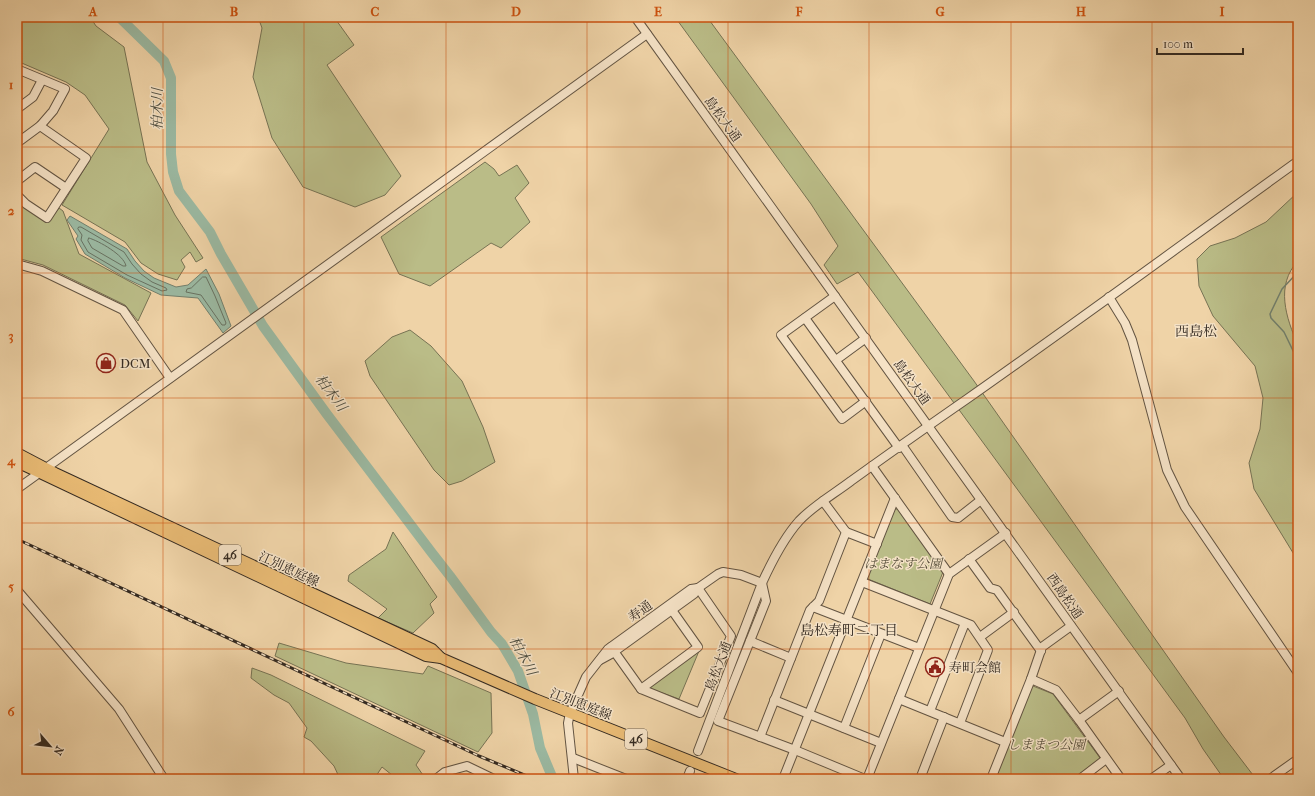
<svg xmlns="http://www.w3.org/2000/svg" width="1315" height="796" font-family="'IM FELL French Canon','Noto Serif JP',serif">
  <rect width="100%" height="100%" fill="#efd3a7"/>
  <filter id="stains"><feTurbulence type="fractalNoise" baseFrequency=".005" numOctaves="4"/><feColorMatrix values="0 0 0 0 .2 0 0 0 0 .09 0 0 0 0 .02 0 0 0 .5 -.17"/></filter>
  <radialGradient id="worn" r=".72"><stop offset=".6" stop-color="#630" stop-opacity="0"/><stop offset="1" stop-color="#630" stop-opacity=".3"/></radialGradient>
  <!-- green -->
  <g fill="#babc87" stroke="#777354">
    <path d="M 17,17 L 90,17 L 96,26 L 124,47 L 147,162 L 175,215 L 203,258 L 196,262 L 190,252 L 181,260 L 185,267 L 177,280 L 158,274 L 141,263 L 125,242 L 62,205 L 109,129 L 85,95 L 66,82 L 17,61 Z"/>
    <path d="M 258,17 L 334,17 L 354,45 L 327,65 L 401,176 L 385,195 L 355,207 L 303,187 L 272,138 L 253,77 L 262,28 Z"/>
    <path d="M 675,17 L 707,17 L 974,381 L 1224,737 L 1256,779 L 1224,779 L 1203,749 L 1185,718 L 858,272 L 837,284 L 824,265 L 838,246 L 811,204 Z"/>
    <path d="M 485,162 L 494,169 L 499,176 L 517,165 L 529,183 L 515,198 L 530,222 L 501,248 L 491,243 L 430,286 L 399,274 L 381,237 Z"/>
    <path d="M 1298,192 L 1298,261 C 1275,285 1286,318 1298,345 L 1298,561 L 1254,489 L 1249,463 L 1260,429 L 1263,398 L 1255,366 L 1213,316 L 1199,286 L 1197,259 L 1210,246 L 1235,238 L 1266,222 Z"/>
    <path d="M 17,199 L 23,205 L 48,222 L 59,208 L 63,211 L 79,254 L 151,293 L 138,321 L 125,305 L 43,265 L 17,258 Z"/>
    <path d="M 410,330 L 431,346 L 462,381 L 483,427 L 495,462 L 462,481 L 449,485 L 434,470 L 370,376 L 365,361 L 392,337 Z"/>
    <path d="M 894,509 L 898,509 L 943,572 L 930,604 L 868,579 L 867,577 Z"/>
    <path d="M 393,532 L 437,597 L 430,604 L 434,613 L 413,633 L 378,618 L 387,609 L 348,581 L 349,575 L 386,549 Z"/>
    <path d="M 279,643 L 346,663 L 423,674 L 428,666 L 491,693 L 492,733 L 478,752 L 275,656 Z"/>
    <path d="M 699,651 L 679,699 L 651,689 L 650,685 Z"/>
    <path d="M 252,668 L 271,675 L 425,751 L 416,765 L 425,778 L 423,779 L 397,779 L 382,767 L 374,779 L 340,779 L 334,766 L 311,741 L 304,737 L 307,728 L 289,703 L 274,695 L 251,678 Z"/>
    <path d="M 1033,686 L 1053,694 L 1100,758 L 1099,761 L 1074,779 L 994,779 L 1031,687 Z"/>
  </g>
  <!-- water -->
  <path fill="#9bb9a2" stroke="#72806e" d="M 70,216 L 127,249 L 135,261 L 144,271 L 154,278 L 176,287 L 188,285 L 206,269 L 219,294 L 231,326 L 223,333 L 198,298 L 161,295 L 125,278 L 85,254 L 76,239 L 78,236 L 67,220 Z"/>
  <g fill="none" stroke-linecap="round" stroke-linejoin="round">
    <!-- shore -->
    <g stroke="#687262" stroke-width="1">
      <path d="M 79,227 L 81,227 L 124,252 L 132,264 L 141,274 L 152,282 L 166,288 L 167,290 L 162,291 L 127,275 L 88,252 L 81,240 L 82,235 L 78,229 Z"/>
      <path d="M 89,238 C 99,241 124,255 126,266 L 123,266 L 92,248 L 88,241 Z"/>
      <path d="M 203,277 L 206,277 L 215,296 L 226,323 L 225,325 L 222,325 L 201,295 L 186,292 L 187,289 L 191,288 Z"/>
    </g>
    <!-- stream -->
    <path stroke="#72806e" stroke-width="1.5" d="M 1298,272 L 1282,289 L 1270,314 L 1271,318 L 1284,332 L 1298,361"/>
    <!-- river -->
    <path stroke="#9bb9a2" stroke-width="10" d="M 119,17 L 164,61 L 171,78 L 171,154 L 173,172 L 179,191 L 210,232 L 221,254 L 263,326 L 326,413 L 432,553 L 450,576 L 491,632 L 502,644 L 518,671 L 533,714 L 540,748 L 553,779"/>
    <!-- minor casing -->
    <g stroke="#635442" stroke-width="10">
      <g id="minor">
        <path d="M 635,17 L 1181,779"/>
        <path d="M 17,69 L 65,89 L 53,111 L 40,126 L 17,143"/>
        <path d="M 17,109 L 33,97 L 42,80"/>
        <path d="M 17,181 L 35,167 L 66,188"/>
        <path d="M 17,195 L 26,204 L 47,218 L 86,158 L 40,126"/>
        <path d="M 17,264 L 42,271 L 123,310 L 170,378"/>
        <path d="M 835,296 L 781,335 L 842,419 L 866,401"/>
        <path d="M 1109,297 L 1125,323 L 1132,340 L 1167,470 L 1185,507 L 1298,673"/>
        <path d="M 805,318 L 899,448"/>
        <path d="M 836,360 L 866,338"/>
        <path d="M 902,445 L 952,517 L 958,518 L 981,500"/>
        <path d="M 872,466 L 949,574"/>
        <path d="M 17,489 L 647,34"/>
        <path d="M 846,532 L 877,544"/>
        <path d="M 969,559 L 990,588 L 997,590 L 1041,651"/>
        <path d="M 862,582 L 971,625 L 988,650 L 960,723"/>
        <path d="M 17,590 L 119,709 L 164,779"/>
        <path d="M 813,607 L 919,648"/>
        <path d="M 980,637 L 1014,612"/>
        <path d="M 750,641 L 791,658"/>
        <path d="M 611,647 L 641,689 L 700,713 L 731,636 L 698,588"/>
        <path d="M 600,660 L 611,654 L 694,594 L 698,588 L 718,574 L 723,572 L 741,575 L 762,583 L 766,601 L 718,721 L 795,750 L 865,779"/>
        <path d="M 1031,679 L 1056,690 L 1079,720 L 1121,779"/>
        <path d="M 641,689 L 698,647 L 669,606"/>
        <path d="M 899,699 L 1005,742"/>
        <path d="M 774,700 L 881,743"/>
        <path d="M 930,711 L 965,623"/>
        <path d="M 1079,720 L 1119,691"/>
        <path d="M 844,728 L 881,634"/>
        <path d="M 760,737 L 810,610 L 819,601 L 846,532 L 823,501"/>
        <path d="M 698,751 L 762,583 C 772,561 783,539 799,521 C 814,505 834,494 851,481 C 890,453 928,426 967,399 C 1078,321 1188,240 1298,161"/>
        <path d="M 573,758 L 626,779"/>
        <path d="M 436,779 L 445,772 L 467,766 L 494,779"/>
        <path d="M 574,779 L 568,723 L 570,713 L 586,677 L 608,649 L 691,589 L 698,588"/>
        <path d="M 687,779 L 690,771"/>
        <path d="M 783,779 L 895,498"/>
        <path d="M 867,779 L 949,574 L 1006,533"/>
        <path d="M 920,779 L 944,717"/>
        <path d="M 991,779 L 1031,679 L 1042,647 L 1071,626"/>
        <path d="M 1080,779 L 1106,759"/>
        <path d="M 1151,779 L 1171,765"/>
        <path d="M 1270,779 L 1298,759"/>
      </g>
    </g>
    <!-- major casing -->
    <g stroke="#342a21" stroke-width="12">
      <g id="major">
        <path d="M 17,453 L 55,473 L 432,649 L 441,658"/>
        <path d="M 17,462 L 426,656 L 441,658 L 535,699 L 736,779"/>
      </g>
    </g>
    <!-- minor -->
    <use href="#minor" stroke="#f5e2c6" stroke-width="8"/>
    <!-- major -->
    <use href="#major" stroke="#e8ba74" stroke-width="10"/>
    <!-- rail casing -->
    <g stroke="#342a21" stroke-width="3">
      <path id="rail" d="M 17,539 L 479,756 L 534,779"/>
    </g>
    <!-- rail -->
    <use href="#rail" stroke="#f5e2c6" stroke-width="1.5" stroke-dasharray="4.5" stroke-linecap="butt"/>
  </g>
  <!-- grid -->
  <path fill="none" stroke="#cd520f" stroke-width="1" stroke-opacity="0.55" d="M 163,17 L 163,779M 304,17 L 304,779M 446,17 L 446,779M 587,17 L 587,779M 728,17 L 728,779M 869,17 L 869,779M 1011,17 L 1011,779M 1152,17 L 1152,779M 17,147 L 1298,147M 17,273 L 1298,273M 17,398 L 1298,398M 17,523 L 1298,523M 17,649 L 1298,649"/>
  <!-- icons -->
  <defs>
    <g id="shop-ring" transform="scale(1)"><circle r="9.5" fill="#f5e2c6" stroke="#8f2418" stroke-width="1.5"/><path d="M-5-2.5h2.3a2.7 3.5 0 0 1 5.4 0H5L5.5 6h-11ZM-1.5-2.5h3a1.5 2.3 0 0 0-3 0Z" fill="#8f2418"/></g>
    <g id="civic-ring" transform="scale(1)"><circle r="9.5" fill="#f5e2c6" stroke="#8f2418" stroke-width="1.5"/><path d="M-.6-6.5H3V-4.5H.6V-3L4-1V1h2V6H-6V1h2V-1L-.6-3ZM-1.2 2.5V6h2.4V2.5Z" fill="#8f2418"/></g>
  </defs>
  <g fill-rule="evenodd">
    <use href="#shop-ring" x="106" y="363"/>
    <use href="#civic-ring" x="935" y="667"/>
  </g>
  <g text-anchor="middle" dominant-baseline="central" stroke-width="3" stroke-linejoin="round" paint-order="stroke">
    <!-- shield labels -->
    <g fill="#f5e2c6" stroke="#6e6152" stroke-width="1">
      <rect x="219" y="545" width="22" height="20" rx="3"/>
      <rect x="625" y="729" width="22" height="20" rx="3"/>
    </g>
    <g font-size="12" font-weight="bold" fill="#342a21">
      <text x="230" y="555">46</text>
      <text x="636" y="739">46</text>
    </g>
    <!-- street labels -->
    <g font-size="13" fill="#342a21" stroke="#f5e2c6">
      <text transform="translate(723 119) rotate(54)">島松大通</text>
      <text transform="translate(912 382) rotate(54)">島松大通</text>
      <text transform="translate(289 569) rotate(25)">江別恵庭線</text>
      <text transform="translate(1065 596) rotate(55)">西島松通</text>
      <text transform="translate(640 611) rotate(-36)">寿通</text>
      <text transform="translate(718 666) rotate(-69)">島松大通</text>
      <text transform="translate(581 704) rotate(21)">江別恵庭線</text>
    </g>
    <!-- poi labels -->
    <g font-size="13" fill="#342a21" stroke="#f5e2c6" text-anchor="start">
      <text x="120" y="363">DCM</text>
      <text x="949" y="667">寿町会館</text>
    </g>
    <!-- park labels -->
    <g font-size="13" font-style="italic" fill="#564e3a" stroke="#f5e2c6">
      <text x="903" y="563">はまなす公園</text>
      <text x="1046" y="744">しままつ公園</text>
    </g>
    <!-- water labels -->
    <g font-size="14" font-style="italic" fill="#4e4e41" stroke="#f5e2c6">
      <text transform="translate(157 109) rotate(-90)">柏木川</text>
      <text transform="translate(331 393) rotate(53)">柏木川</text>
      <text transform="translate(523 656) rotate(62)">柏木川</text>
    </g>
    <!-- neighbourhood labels -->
    <g font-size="14" fill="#342a21" stroke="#f5e2c6">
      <text x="1196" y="331">西島松</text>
      <text x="849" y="630">島松寿町二丁目</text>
    </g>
  </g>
  <!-- margin -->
  <rect width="1315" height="796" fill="none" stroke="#efd3a7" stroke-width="44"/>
  <!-- north arrow -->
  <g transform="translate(50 746) rotate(118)" stroke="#f5e2c6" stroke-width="3" paint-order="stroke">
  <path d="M0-3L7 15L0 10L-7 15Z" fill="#342a21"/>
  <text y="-6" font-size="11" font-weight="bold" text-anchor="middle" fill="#342a21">N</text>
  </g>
  <!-- scale -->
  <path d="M1157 48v6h86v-6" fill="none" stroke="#342a21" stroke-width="2"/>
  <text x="1163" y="48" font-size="12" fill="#342a21" stroke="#f5e2c6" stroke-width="3" paint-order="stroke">100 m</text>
  <rect x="22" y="22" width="1271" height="752" fill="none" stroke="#cd520f" stroke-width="1.5"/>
  <g font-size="13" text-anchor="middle" font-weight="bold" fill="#cd520f">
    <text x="93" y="16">A</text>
    <text x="234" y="16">B</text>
    <text x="375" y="16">C</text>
    <text x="516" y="16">D</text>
    <text x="658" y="16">E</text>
    <text x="799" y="16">F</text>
    <text x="940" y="16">G</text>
    <text x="1081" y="16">H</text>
    <text x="1222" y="16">I</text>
    <text x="11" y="89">1</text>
    <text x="11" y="215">2</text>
    <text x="11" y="340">3</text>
    <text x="11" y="465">4</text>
    <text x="11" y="591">5</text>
    <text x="11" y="716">6</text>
  </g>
  <rect width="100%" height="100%" filter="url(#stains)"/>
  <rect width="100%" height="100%" fill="url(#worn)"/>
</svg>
